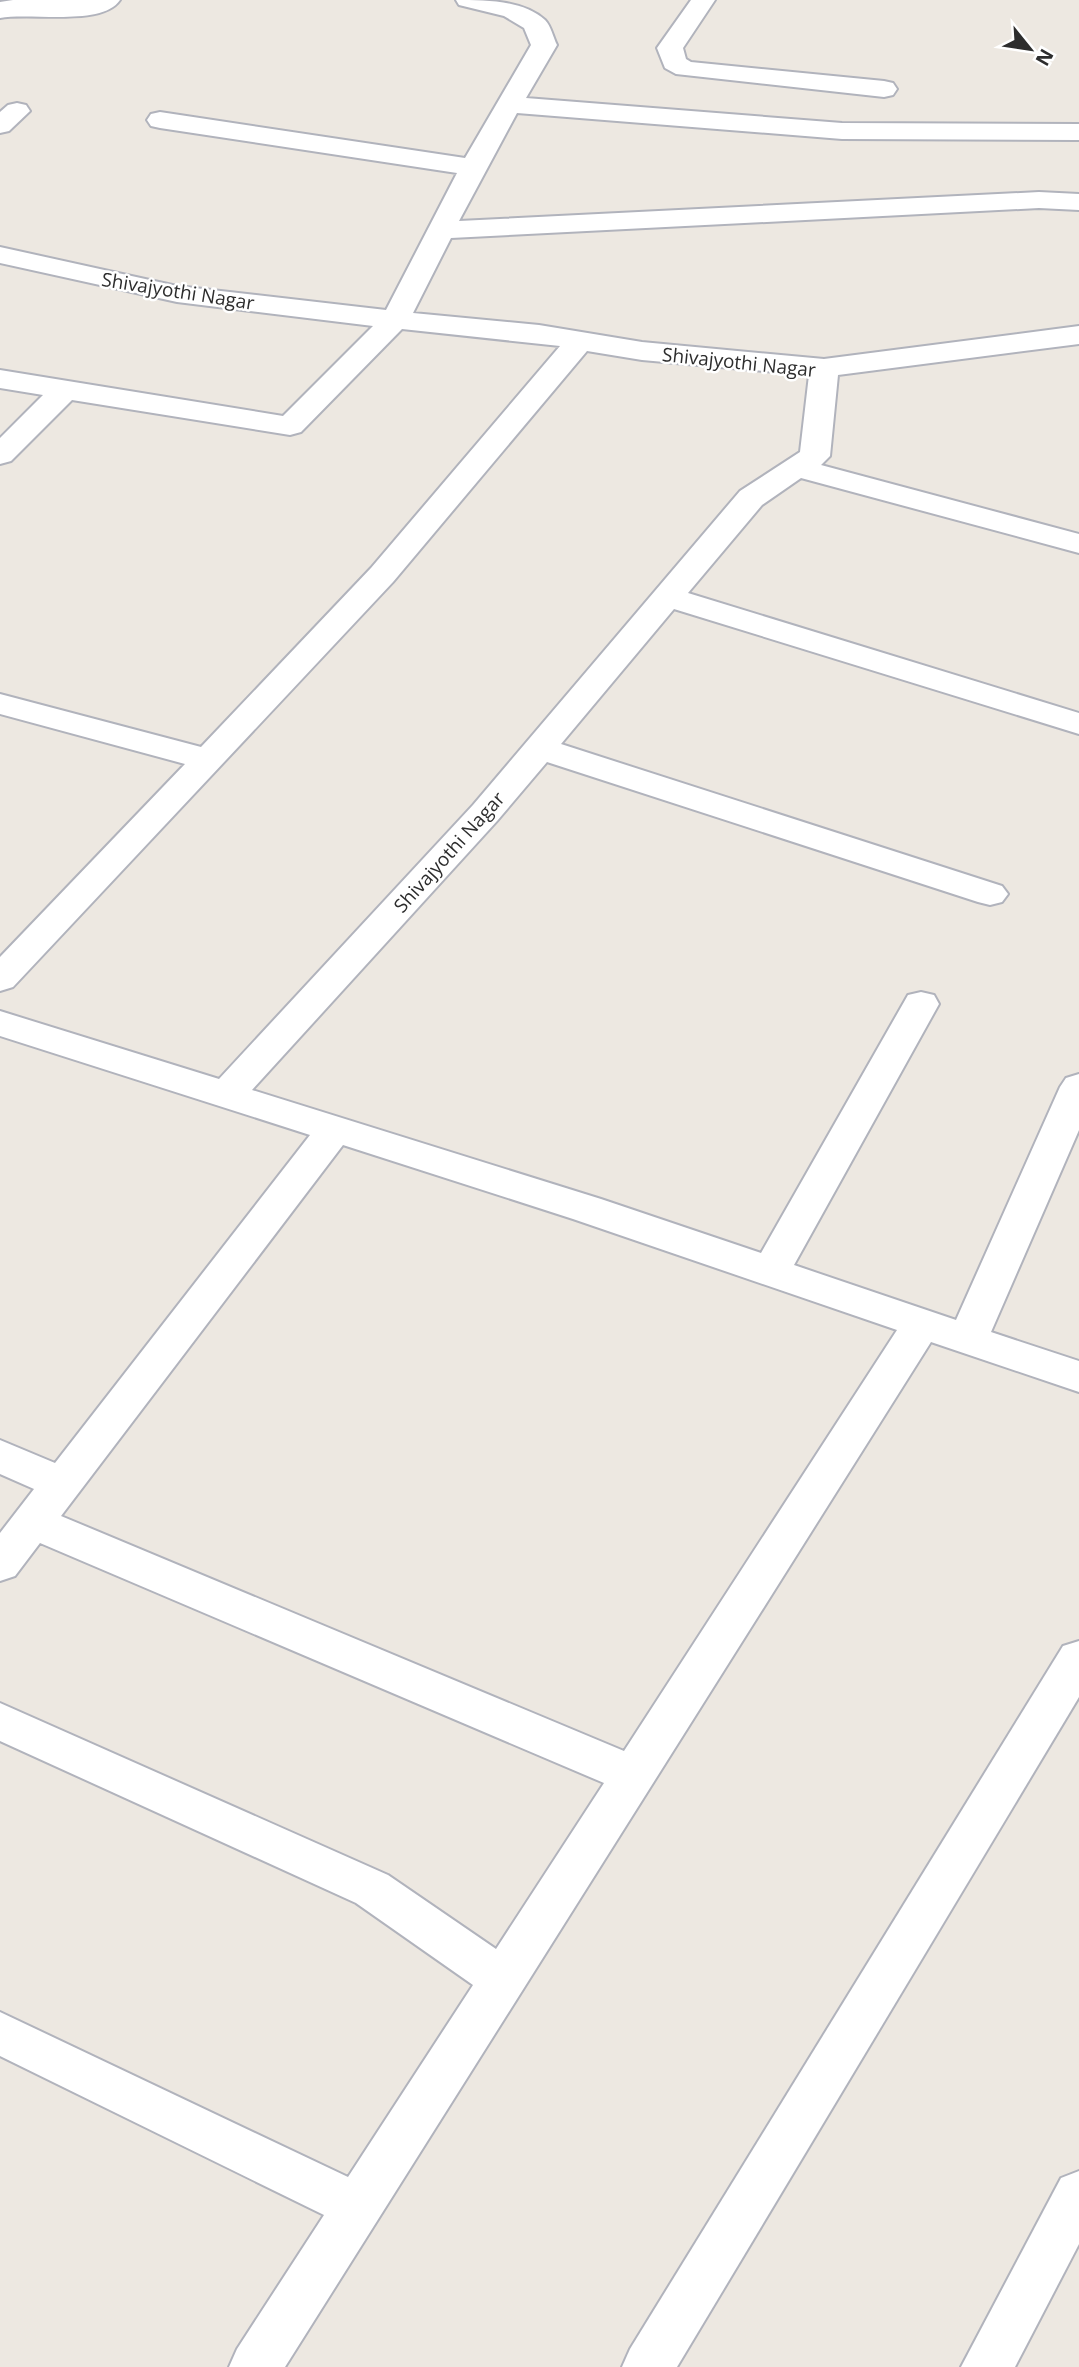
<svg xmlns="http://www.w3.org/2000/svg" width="1079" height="2367" font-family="'Open Sans',sans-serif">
  <rect width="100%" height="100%" fill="#ede8e1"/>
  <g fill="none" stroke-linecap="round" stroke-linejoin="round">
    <!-- minor casing -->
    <g stroke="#b1b3bc" stroke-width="4">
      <g id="minor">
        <path d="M 13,0 L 120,0 C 102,27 30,12 0,18 L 0,2 Z"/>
        <path d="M 456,0 C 485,0 523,0 545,20 C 551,26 553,37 557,45 L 526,98 L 842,123 L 1079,124 L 1079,140 L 842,139 L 517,113 L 459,221 L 1039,192 L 1079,194 L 1079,210 L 1039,208 L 451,238 L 413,313 L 539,325 L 642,342 L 824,359 L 1079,326 L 1079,344 L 838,375 L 830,456 L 821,465 L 1079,534 L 1079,553 L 801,478 L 762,505 L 688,593 L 1079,713 L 1079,734 L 674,609 L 561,744 L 1002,886 L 1008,894 L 1002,902 L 990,905 L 978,902 L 547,762 L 497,821 L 252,1090 L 601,1199 L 761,1253 L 908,995 L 921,992 L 934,995 L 939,1004 L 794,1265 L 956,1320 L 1060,1087 L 1066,1078 L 1079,1074 L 1079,1130 L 991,1332 L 1079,1361 L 1079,1392 L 931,1342 L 285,2367 L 229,2367 L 237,2349 L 324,2215 L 0,2056 L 0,2012 L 348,2177 L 473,1985 L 356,1903 L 0,1741 L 0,1703 L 388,1875 L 496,1949 L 604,1783 L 40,1543 L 15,1576 L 0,1581 L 0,1533 L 34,1489 L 0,1474 L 0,1440 L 55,1463 L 310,1135 L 0,1036 L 0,1011 L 219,1079 L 473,805 L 740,491 L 800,452 L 809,375 L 642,360 L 587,351 L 393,582 L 13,987 L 0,991 L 0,957 L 185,764 L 0,714 L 0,694 L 201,747 L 371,568 L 560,346 L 402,329 L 301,432 L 290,435 L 72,400 L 11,461 L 0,464 L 0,438 L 43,395 L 0,388 L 0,370 L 283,416 L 373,326 L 177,302 L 0,263 L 0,247 L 177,286 L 386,310 L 457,173 L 160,128 L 151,126 L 147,120 L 151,114 L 160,112 L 465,158 L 531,45 L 524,28 L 504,16 L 459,5 ZM 343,1145 L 573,1219 L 897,1330 L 624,1751 L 61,1516 Z"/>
        <path d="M 691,0 L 715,0 L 683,48 L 686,59 L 691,62 L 884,81 L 893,83 L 897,89 L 893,95 L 884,97 L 676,74 L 665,68 L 657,48 Z"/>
        <path d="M 17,103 L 26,105 L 30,111 L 9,131 L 0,133 L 0,112 L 8,105 Z"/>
        <path d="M 1079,1641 L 1079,1697 L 677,2367 L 622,2367 L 630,2349 L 1063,1646 Z"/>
        <path d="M 1079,2171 L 1079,2244 L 1015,2367 L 961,2367 L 1061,2178 Z"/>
      </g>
    </g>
    <!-- minor -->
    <use href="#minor" fill="#fff" fill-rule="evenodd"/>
  </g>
  <g text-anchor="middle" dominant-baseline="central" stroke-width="5" stroke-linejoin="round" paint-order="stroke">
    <!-- street labels -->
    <g font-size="19" fill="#2d2d2d" stroke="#fff">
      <text transform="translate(178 291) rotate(9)">Shivajyothi Nagar</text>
      <text transform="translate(739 362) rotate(6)">Shivajyothi Nagar</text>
      <text transform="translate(449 852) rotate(-48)">Shivajyothi Nagar</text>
    </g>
  </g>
  <!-- north arrow -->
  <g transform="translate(1030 49) rotate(120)" stroke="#ffffff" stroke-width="5" paint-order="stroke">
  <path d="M0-5L12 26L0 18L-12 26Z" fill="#2d2d2d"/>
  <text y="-10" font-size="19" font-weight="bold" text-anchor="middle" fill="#2d2d2d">N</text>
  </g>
</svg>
